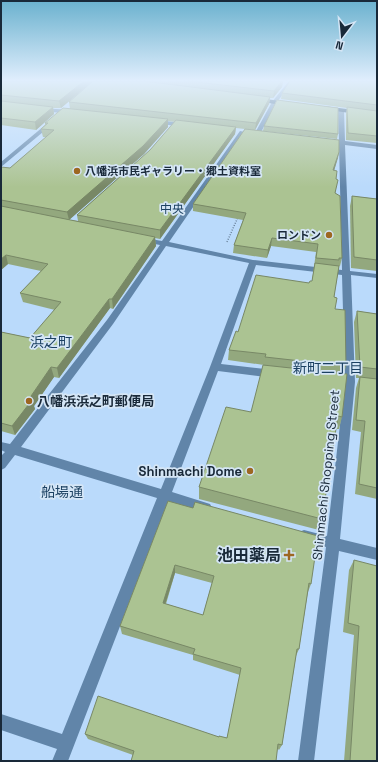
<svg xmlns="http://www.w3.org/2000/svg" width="378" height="762" font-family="'Space Grotesk','Noto Sans JP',sans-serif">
  <rect width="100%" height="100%" fill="#badafb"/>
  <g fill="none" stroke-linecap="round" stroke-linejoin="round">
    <!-- path -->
    <path stroke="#6a829b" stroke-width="1.5" stroke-dasharray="1 1.5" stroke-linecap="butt" d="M 227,242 L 238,217"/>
    <!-- minor -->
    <g fill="#6185a9" fill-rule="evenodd">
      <path d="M 289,81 L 293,81 L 277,102 L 260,134 L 256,134 L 255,133 L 272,102 Z"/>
      <path d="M 39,108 L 73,110 L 76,112 L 73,114 L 41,111 L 38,109 Z"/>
      <path d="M 341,109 L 344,111 L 345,141 L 377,145 L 377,149 L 345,145 L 350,271 L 377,274 L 377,278 L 351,275 L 355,382 L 340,539 L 377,548 L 377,560 L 339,551 L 314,761 L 298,761 L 326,547 L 299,540 L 298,536 L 299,532 L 304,530 L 327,536 L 345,382 L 342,275 L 256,265 L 221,364 L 274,370 L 279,374 L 274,378 L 218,371 L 172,492 L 210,504 L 212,508 L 210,512 L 206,513 L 168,502 L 68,761 L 52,761 L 57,749 L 1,730 L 1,714 L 62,734 L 157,498 L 15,455 L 5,468 L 1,470 L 1,456 L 5,452 L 1,450 L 1,442 L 10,444 L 107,320 L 160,245 L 139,241 L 139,237 L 162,241 L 240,131 L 245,132 L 169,242 L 253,260 L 342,270 L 339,144 L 334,142 L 339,141 L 338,111 ZM 166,246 L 249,263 L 210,367 L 161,489 L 21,447 L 113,324 Z"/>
      <path d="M 154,120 L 186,123 L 189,125 L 186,127 L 152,123 L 151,122 Z"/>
      <path d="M 50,121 L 55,122 L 1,167 L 1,162 Z"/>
    </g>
    <!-- major -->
    <g fill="#184064" fill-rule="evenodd">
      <path d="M 257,98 L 289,102 L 292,104 L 289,106 L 255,101 Z"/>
      <path d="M 324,106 L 377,113 L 377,117 L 322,109 Z"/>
    </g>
  </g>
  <!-- wall -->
  <g fill="#93a87e" fill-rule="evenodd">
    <path d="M 1,81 L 283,81 L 282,87 L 273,98 L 270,98 L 269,104 L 255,130 L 339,152 L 334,171 L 336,179 L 335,193 L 342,258 L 340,266 L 339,266 L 334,297 L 335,309 L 346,366 L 344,374 L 342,417 L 339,429 L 336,429 L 322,519 L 319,530 L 199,499 L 199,487 L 251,412 L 264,365 L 228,360 L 229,350 L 238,332 L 312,281 L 316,252 L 271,246 L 267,258 L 233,253 L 234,245 L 243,220 L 193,211 L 193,204 L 245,129 L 236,128 L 235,134 L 160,239 L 155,238 L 156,246 L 113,309 L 110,308 L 59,378 L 54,377 L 34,406 L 35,409 L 15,435 L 1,431 L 1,332 L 30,338 L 55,310 L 23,302 L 20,293 L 41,271 L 8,264 L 1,270 L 1,167 L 10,168 L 46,137 L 43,137 L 41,129 L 45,125 L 45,123 L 70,109 L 69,102 L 92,82 L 61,108 L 53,108 L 54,114 L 36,130 L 1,125 ZM 168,121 L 175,122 L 150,150 L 77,215 L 78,221 L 69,220 L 144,154 L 168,127 Z"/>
    <path d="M 377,81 L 377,143 L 346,140 L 346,114 L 347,108 L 281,99 L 282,93 Z"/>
    <path d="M 264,126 L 338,134 L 337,139 L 263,131 Z"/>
    <path d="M 352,196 L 377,199 L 377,271 L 351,268 L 350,206 Z"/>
    <path d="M 357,311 L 377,314 L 377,499 L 355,494 L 361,432 L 352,430 L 356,388 L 359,378 L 356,378 L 354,322 Z"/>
    <path d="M 168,501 L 311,584 L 308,592 L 308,591 L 299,649 L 296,656 L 282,745 L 279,750 L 278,749 L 133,755 L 88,739 L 85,734 L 219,737 L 227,738 L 240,675 L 193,660 L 193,655 L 122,634 L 120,626 ZM 175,573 L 212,583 L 203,615 L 166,604 Z"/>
    <path d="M 354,560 L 377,761 L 344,761 L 354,635 L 343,632 L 349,570 Z"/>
  </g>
  <!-- shaded-wall -->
  <g fill="#788866">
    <path d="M 84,81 L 93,81 L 61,108 L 59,101 Z"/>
    <path d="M 283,81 L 282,87 L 273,98 L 274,91 Z"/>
    <path d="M 270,97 L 269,104 L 255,130 L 256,123 Z"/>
    <path d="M 53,107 L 54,114 L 36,130 L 35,122 Z"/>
    <path d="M 168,119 L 168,127 L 144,154 L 69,220 L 67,212 Z"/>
    <path d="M 236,127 L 235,134 L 160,239 L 160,230 Z"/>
    <path d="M 339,152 L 338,158 L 332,177 L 333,170 Z"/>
    <path d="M 155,237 L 156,246 L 113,309 L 112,299 Z"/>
    <path d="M 272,238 L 271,246 L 267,258 L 268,250 Z"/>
    <path d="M 6,255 L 8,264 L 1,270 L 1,259 Z"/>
    <path d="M 109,299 L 110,308 L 59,378 L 57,368 Z"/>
    <path d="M 51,367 L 54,377 L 34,406 L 35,409 L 15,435 L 12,426 L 29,399 Z"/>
    <path d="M 175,565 L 175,573 L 163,611 L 163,603 Z"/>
  </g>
  <!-- building -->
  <g fill="#abc392" stroke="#788866" fill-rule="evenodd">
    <path d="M 1,81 L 84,81 L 59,101 L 1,95 Z"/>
    <path d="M 93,81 L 144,81 L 270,97 L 256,123 L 69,102 Z"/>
    <path d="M 188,81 L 282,81 L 274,91 Z"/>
    <path d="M 290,81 L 377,81 L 377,105 L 282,93 Z"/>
    <path d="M 277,100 L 338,108 L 338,134 L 264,126 Z"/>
    <path d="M 1,101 L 53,107 L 35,122 L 1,118 Z"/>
    <path d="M 347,107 L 377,111 L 377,136 L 348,133 Z"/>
    <path d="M 63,108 L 168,119 L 143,146 L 67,212 L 1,200 L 1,167 L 10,168 L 54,130 L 41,129 L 48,123 L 45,123 Z"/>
    <path d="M 176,120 L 236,127 L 160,230 L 77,215 L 150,150 Z"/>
    <path d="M 245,129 L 339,140 L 339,152 L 333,170 L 337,171 L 336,179 L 338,180 L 335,193 L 340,196 L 342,258 L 339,258 L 339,260 L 316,258 L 318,244 L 272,238 L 268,250 L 234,245 L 246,213 L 193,204 Z"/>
    <path d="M 352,196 L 377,199 L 377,260 L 354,257 Z"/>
    <path d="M 1,206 L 155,237 L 112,299 L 109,299 L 57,368 L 51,367 L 29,399 L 32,400 L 12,426 L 1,423 L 1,332 L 30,338 L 61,302 L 20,293 L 48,264 L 6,255 L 1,259 Z"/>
    <path d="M 315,263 L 339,266 L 334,297 L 337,298 L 335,309 L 345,310 L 346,366 L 265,357 L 266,354 L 229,350 L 236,331 L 238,332 L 256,275 L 309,283 L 310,281 L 312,281 Z"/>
    <path d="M 357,311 L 377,314 L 377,369 L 360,367 Z"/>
    <path d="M 263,365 L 347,374 L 342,417 L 338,416 L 322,519 L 199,487 L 226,407 L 251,412 Z"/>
    <path d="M 360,377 L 377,379 L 377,488 L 359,484 L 365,421 L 356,420 Z"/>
    <path d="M 168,501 L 193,508 L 195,502 L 318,536 L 311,584 L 309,583 L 299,649 L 297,649 L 282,745 L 278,744 L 276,761 L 131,761 L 134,751 L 85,734 L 98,696 L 219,737 L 219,736 L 227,738 L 241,668 L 193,654 L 195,649 L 120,626 ZM 175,565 L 214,576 L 203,615 L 163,603 Z"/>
    <path d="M 354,560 L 377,566 L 377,761 L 350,761 L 359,626 L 348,623 Z"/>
  </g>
  <!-- sky -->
  <linearGradient id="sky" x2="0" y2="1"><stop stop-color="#6ab1ce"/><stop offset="0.43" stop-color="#e0eefd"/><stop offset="1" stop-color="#e0eefd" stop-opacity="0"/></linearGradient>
  <rect width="378" height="187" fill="url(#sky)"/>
  <!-- markers -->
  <g fill="#9d6721" stroke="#d5e6f6" stroke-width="1.5">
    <circle cx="77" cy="171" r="4"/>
    <circle cx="329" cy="235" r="4"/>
    <circle cx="29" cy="401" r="4"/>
    <circle cx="250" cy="471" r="4"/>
    <path d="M287 549h4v4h4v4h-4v4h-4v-4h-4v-4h4z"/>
  </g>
  <g text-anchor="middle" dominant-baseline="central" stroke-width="3.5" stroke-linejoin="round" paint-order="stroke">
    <!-- far-poi labels -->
    <g font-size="11" font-weight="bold" fill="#192939" stroke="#d5e6f6" text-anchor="start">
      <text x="85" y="171">八幡浜市民ギャラリー・郷土資料室</text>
      <text x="321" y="235" text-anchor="end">ロンドン</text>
    </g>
    <!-- far-neighbourhood labels -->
    <g font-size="12" fill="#1c4162" stroke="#d5e6f6">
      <text x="172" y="209">中央</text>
    </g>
    <!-- poi labels -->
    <g font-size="13" font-weight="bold" fill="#192939" stroke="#d5e6f6" text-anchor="start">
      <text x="37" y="401">八幡浜浜之町郵便局</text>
      <text x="242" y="471" text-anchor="end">Shinmachi Dome</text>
    </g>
    <!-- street labels -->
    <g font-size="13" fill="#192939" stroke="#d5e6f6">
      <text transform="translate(326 475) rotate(-84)">Shinmachi Shopping Street</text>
    </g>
    <!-- neighbourhood labels -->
    <g font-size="14" fill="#1c4162" stroke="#d5e6f6">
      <text x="51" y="342">浜之町</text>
      <text x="328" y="368">新町二丁目</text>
      <text x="62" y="492">船場通</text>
    </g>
    <!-- near-poi labels -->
    <g font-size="16" font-weight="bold" fill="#192939" stroke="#d5e6f6" text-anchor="end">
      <text x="281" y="555">池田薬局</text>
    </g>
  </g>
  <!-- border -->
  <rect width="378" height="762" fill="none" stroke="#192939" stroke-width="4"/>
  <!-- north arrow -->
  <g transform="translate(342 36) rotate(196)" stroke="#d5e6f6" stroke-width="3" paint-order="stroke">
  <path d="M0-3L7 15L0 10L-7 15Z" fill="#192939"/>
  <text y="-6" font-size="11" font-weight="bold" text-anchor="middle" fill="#192939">N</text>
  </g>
</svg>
